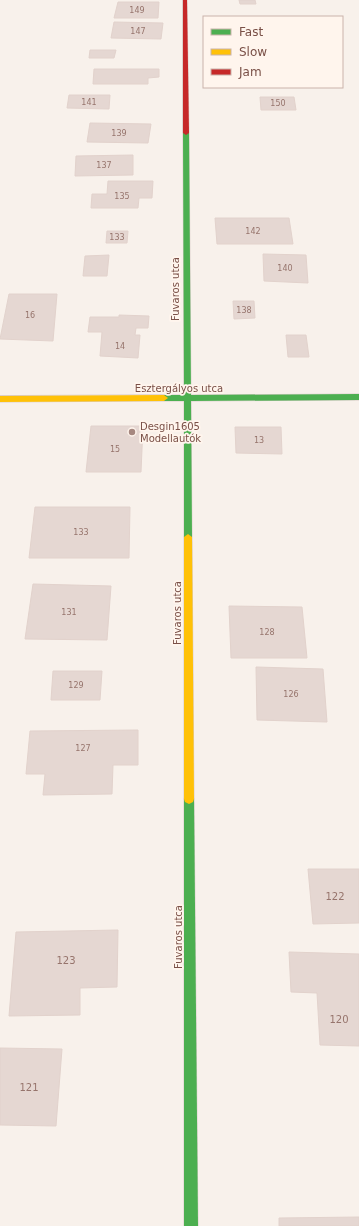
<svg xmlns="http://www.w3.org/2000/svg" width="359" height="1226" font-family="'DejaVu Sans',sans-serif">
  <rect width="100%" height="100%" fill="#f8f1eb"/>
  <!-- building -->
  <g fill="#e5d7d2" stroke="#e2d2cc">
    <path d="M 239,0 L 255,0 L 256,4 L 240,4 Z"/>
    <path d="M 118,2 L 159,2 L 158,18 L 114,18 Z"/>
    <path d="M 114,22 L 163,23 L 161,39 L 111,38 Z"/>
    <path d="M 90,50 L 116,50 L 114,58 L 89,58 Z"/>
    <path d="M 94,69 L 159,69 L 159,77 L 148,78 L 148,84 L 93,84 Z"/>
    <path d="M 69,95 L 110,95 L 109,109 L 67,108 Z"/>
    <path d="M 260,97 L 294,97 L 296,110 L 261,110 Z"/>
    <path d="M 90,123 L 151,124 L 148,143 L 87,142 Z"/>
    <path d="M 133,155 L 133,175 L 75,176 L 76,156 Z"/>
    <path d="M 108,181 L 153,181 L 152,198 L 139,198 L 138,208 L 91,208 L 92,194 L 107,194 Z"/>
    <path d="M 215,218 L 289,218 L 293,244 L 217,244 Z"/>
    <path d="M 107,231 L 128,231 L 127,243 L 106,243 Z"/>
    <path d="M 263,254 L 306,255 L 308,283 L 264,281 Z"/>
    <path d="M 109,255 L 107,276 L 83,276 L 85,256 Z"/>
    <path d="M 9,294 L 57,294 L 53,341 L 0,339 Z"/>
    <path d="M 233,301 L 254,301 L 255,318 L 234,319 Z"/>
    <path d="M 119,315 L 149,316 L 148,328 L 136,328 L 135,335 L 140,335 L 138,358 L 100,356 L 102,332 L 88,332 L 90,317 L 119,317 Z"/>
    <path d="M 286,335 L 306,335 L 309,357 L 288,357 Z"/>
    <path d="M 91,426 L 143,426 L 141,472 L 86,472 Z"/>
    <path d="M 235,427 L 281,427 L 282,454 L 236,453 Z"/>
    <path d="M 35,507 L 130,507 L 129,558 L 29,558 Z"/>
    <path d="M 33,584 L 111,586 L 107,640 L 25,639 Z"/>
    <path d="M 229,606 L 302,607 L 307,658 L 231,658 Z"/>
    <path d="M 256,667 L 323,669 L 327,722 L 257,720 Z"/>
    <path d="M 53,671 L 102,671 L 100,700 L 51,700 Z"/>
    <path d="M 138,730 L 138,765 L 113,765 L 112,794 L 43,795 L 45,774 L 26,774 L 30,731 Z"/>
    <path d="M 308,869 L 359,869 L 359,923 L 313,924 Z"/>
    <path d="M 118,930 L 117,987 L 80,988 L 80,1015 L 9,1016 L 16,932 Z"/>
    <path d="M 289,952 L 359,954 L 359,1046 L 320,1045 L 317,993 L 291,992 Z"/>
    <path d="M 0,1048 L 62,1049 L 56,1126 L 0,1125 Z"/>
    <path d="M 359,1217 L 359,1226 L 279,1226 L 279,1218 Z"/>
  </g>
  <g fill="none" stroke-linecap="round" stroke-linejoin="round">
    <!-- fast casing -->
    <g stroke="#d9cdc9" stroke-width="1">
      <g id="fast">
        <path d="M 186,131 L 189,133 L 191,395 L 359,394 L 359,400 L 191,401 L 192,537 L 188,540 L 184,537 L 184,401 L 164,401 L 160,398 L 164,395 L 184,395 L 183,133 Z"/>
        <path d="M 189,794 L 193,796 L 194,799 L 198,1226 L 184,1226 L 184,799 L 185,796 Z"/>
      </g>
    </g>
    <!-- slow casing -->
    <g stroke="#d9cdc9" stroke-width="1">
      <g id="slow">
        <path d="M 164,395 L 168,398 L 164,401 L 0,402 L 0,396 Z"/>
        <path d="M 188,534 L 192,537 L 194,799 L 193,802 L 189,804 L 185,802 L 184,799 L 184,537 Z"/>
      </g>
    </g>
    <!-- jam casing -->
    <g stroke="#d9cdc9" stroke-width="1">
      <path id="jam" d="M 183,0 L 187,0 L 189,133 L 186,135 L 183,133 Z"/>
    </g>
    <!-- fast -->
    <use href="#fast" fill="#4caf50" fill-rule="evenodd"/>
    <!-- slow -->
    <use href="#slow" fill="#ffc107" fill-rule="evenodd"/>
    <!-- jam -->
    <use href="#jam" fill="#c62828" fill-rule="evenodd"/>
  </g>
  <!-- markers -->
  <circle fill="#a68880" stroke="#fff5ed" stroke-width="1.5" cx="132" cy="432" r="4"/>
  <g text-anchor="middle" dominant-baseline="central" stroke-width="3.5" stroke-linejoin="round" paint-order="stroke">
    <!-- number labels -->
    <g font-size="8" fill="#96746c">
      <text x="137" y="10">149</text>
      <text x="138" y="31">147</text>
      <text x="89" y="102">141</text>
      <text x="278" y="103">150</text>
      <text x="119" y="133">139</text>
      <text x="104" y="165">137</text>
      <text x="122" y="196">135</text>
      <text x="253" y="231">142</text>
      <text x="117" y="237">133</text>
      <text x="285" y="268">140</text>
      <text x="244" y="310">138</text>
      <text x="30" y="315">16</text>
      <text x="120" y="346">14</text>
      <text x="259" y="440">13</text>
      <text x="115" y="449">15</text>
      <text x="81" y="532">133</text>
      <text x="69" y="612">131</text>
      <text x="267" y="632">128</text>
      <text x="76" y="685">129</text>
      <text x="291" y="694">126</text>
      <text x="83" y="748">127</text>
    </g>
    <!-- street labels -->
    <g font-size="10" fill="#7a5047" stroke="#fff5ed">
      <text transform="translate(175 289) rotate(-90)">Fuvaros utca</text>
      <text x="179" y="388">Esztergályos utca</text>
      <text transform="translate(177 613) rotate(-90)">Fuvaros utca</text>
      <text transform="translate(178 937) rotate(-90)">Fuvaros utca</text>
    </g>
    <!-- poi labels -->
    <g font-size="10" fill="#7a5047" stroke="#fff5ed" text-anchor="start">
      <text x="140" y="426">Desgin1605<tspan x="140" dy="12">Modellautók</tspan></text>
    </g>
    <!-- near-number labels -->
    <g font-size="10" fill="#96746c">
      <text x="335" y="896">122</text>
      <text x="66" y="960">123</text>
      <text x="339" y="1019">120</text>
      <text x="29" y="1087">121</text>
    </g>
  </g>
  <!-- legend -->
  <rect x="203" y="16" width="140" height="72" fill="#fff5ed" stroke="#cab3ab"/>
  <rect x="211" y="29" width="20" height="6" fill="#4caf50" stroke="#cab3ab"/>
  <text x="239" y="36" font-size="12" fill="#7a5047">Fast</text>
  <rect x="211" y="49" width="20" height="6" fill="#ffc107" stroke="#cab3ab"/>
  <text x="239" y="56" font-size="12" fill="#7a5047">Slow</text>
  <rect x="211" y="69" width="20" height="6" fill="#c62828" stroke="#cab3ab"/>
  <text x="239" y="76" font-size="12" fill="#7a5047">Jam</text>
</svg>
